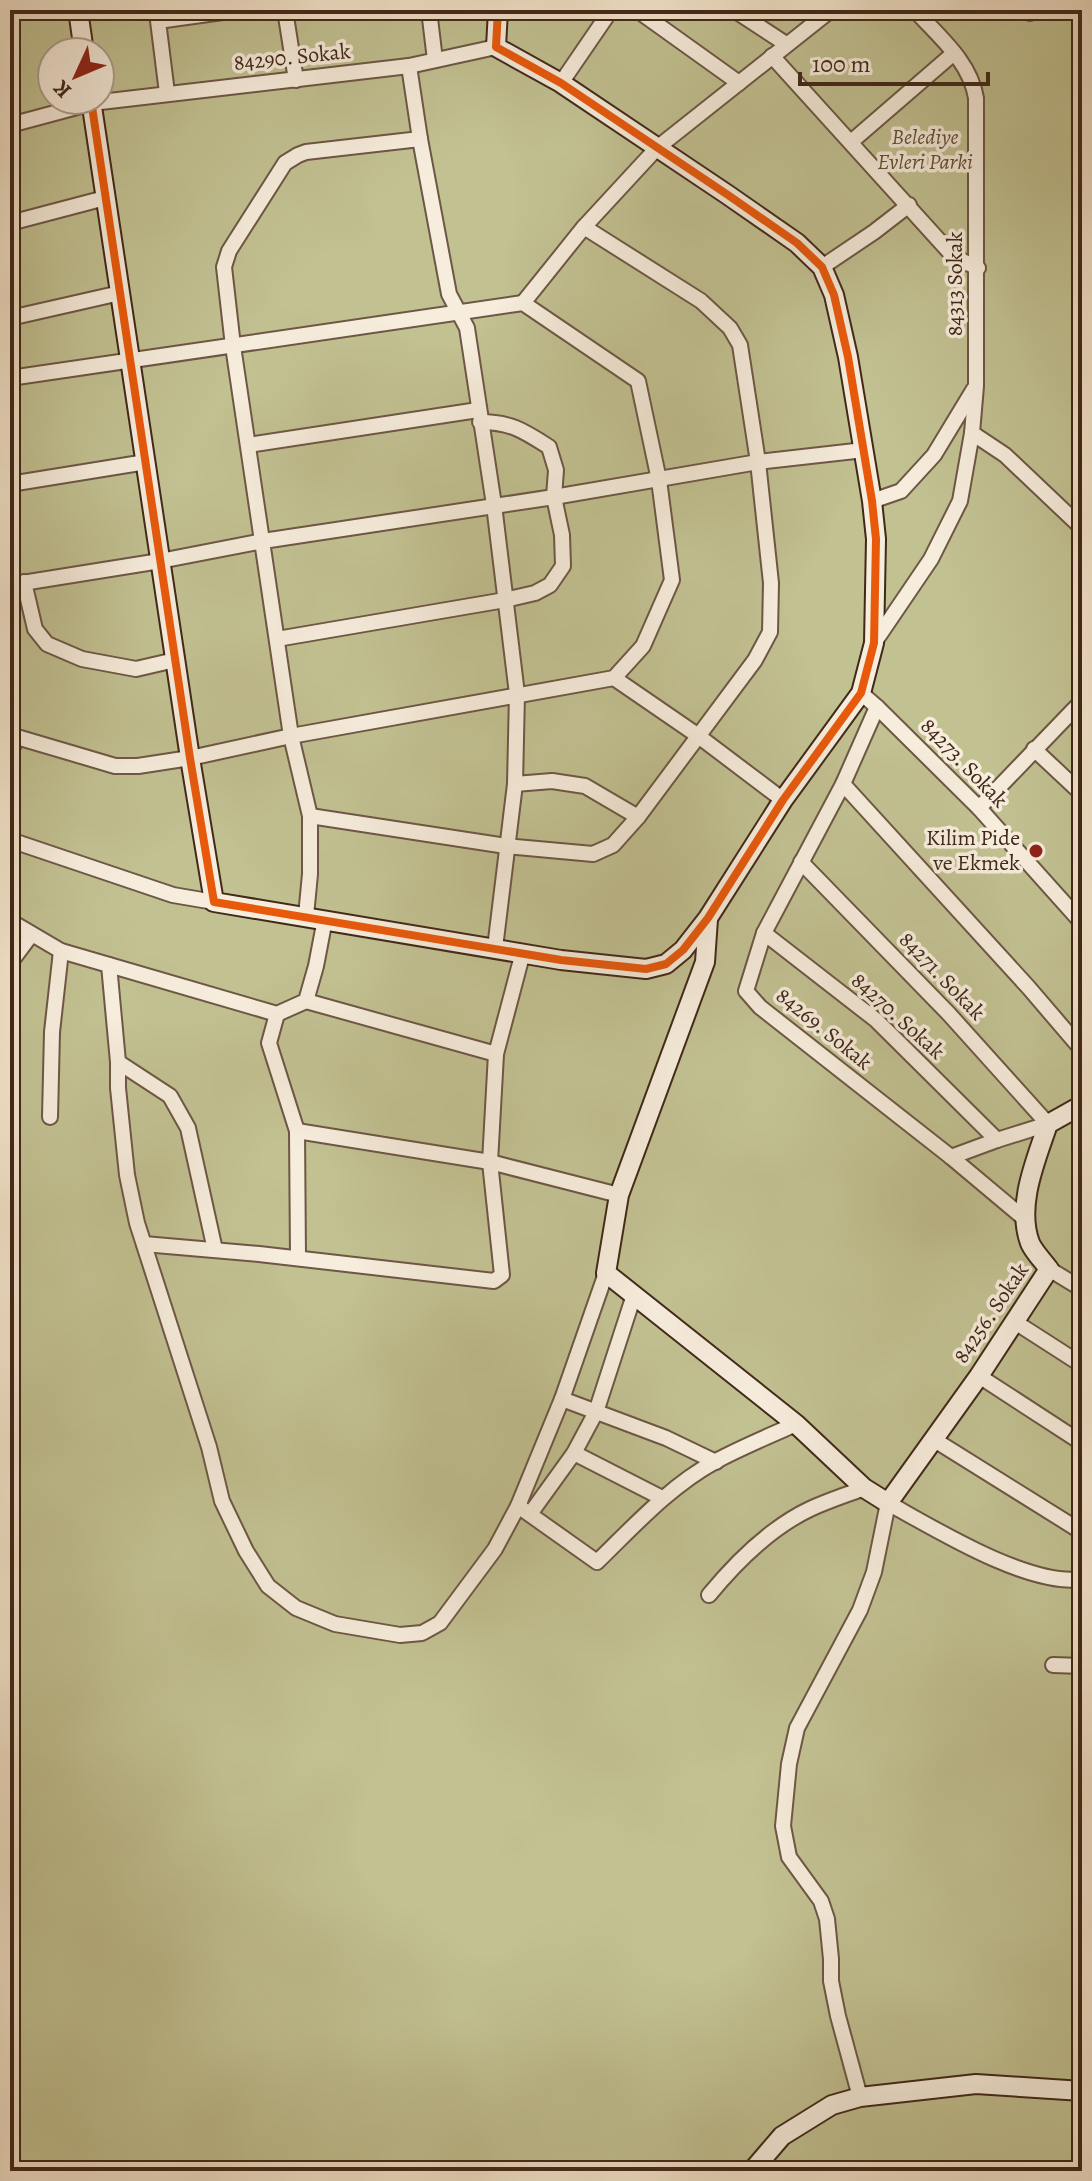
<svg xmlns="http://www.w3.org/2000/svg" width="1092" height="2181" font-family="Alegreya,serif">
  <rect width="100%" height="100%" fill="#f2e3ca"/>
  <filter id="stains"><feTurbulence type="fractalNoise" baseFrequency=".0025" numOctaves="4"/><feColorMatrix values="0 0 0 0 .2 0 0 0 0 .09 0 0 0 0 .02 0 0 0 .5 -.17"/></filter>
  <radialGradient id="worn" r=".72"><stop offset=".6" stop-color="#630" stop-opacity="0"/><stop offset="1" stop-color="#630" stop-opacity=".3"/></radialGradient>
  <!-- green -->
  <path fill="#c2c192" stroke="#827456" stroke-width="2" fill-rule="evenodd" d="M 10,10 L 1082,10 L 1082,2171 L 10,2171 ZM 52,52 L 100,52 L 100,100 L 52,100 Z"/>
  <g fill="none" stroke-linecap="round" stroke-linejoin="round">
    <!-- street casing -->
    <g stroke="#6d5745" stroke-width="18">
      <g id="street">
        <path d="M 285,10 L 296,80"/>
        <path d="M 429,10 L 435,60"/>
        <path d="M 637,10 L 739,83"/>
        <path d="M 734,10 L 786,44"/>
        <path d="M 915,10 C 939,37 970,61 976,98 L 976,386 L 972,433 L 1005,455 L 1082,528"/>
        <path d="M 1029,10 L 1030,13"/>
        <path d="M 772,56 L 954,257 L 978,268"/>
        <path d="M 409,66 L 420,139 L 449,294 L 467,328 L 494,505 L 517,694 L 515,784 L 495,948"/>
        <path d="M 561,83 L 611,10"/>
        <path d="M 167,93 L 158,21 L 237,10"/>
        <path d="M 10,125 L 92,103 L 409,66 L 496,47"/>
        <path d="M 851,142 L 954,53"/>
        <path d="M 10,223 L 105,198"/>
        <path d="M 822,267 L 874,232 L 909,205"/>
        <path d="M 523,303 L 584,227 L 657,148 L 831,10"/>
        <path d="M 10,318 L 120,293"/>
        <path d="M 10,378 L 523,303 L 638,381 L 659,480 L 672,580 L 643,646 L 614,678 L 291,736 L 190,758 L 138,766 L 115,766 L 10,735"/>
        <path d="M 248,445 L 478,410"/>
        <path d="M 10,484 L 146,462"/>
        <path d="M 872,501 L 901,491 L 934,455 L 974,389"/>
        <path d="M 24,582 L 35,629 L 47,644 L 82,659 L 136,669 L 175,660"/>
        <path d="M 10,585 L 160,561 L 263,541 L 554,497 L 758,462 L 864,450"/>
        <path d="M 277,639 L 505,600 L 535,593 L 550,585 L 563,566 L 562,535 L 554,497 L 556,470 L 549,447 C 524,431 511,422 480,422"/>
        <path d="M 874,643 L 931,559 L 960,501 L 972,433"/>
        <path d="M 614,678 L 697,735 L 783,800"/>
        <path d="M 861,693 L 877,707 L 843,784 L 764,933 L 746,991 L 760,1007 L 951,1157 L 1025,1219"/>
        <path d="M 877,707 L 979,808 L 1082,923"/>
        <path d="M 1034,749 L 1082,794"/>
        <path d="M 10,756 L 16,737"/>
        <path d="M 515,784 L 552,781 L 585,786 L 638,817"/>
        <path d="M 843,784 L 1029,988 L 1082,1050"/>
        <path d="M 979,808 L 1082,701"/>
        <path d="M 310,816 L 506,846 L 593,854 L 613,845 L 638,817 L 755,660 L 770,632 L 771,583 L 758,462 L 740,345 L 730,328 L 701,301 L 584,227"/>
        <path d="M 10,840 L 173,895 L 214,902"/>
        <path d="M 801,862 L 949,1014 L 1048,1124 L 997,1140 L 951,1157"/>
        <path d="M 306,916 L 310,874 L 310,816 L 291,736 L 233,346 L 224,267 L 229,251 L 285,163 L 298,155 L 306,152 L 420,139"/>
        <path d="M 10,921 L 61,951 L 277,1014 L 306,1001 L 316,966 L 325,919"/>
        <path d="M 764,933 L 876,1020 L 997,1140"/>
        <path d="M 10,963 L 31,935"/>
        <path d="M 109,965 L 118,1062 L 118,1088 L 127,1175 L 137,1223 L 209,1447 L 222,1501 L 246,1551 L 268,1586 L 296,1608 L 335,1624 L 400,1635 L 422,1633 L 440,1623 L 495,1549 L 518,1506 L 562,1399 L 606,1273"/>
        <path d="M 306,1001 L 496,1054"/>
        <path d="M 277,1014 L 269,1043 L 297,1131 L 298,1258"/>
        <path d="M 118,1062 L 170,1096 L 188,1128 L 215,1250"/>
        <path d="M 50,1117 L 52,1032 L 61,951"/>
        <path d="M 297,1131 L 490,1162 L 619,1195"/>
        <path d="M 144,1244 L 259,1254 L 494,1281 L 502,1275 L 490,1162 L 496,1054 L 523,952"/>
        <path d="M 1049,1269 L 1082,1289"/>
        <path d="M 1015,1322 L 1082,1365"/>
        <path d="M 979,1376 L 1082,1443"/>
        <path d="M 562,1399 L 666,1438 L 716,1462"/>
        <path d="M 933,1439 L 1082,1532"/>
        <path d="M 574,1453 L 662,1498"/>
        <path d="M 518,1506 L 597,1562 C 634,1526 670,1486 716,1461 C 742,1447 769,1436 796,1424"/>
        <path d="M 530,1514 L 574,1453 L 596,1412 L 634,1295"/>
        <path d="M 709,1595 C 737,1561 770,1528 810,1509 C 827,1501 846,1495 864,1488"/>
        <path d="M 1053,1665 L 1082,1666"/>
        <path d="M 860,2097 L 838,2016 L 831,1981 L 831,1959 L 827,1919 L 821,1901 L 789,1857 L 783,1826 L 789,1764 L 797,1728 L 860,1610 L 874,1572 L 888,1503 C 935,1529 1029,1587 1082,1579"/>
      </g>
    </g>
    <!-- secondary casing -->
    <g stroke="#412819" stroke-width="22">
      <g id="secondary">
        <path d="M 78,10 L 84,52"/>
        <path d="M 91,100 L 190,758 L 214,902 L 561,960 L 646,969 L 666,964 L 683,950 L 708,918 L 783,800 L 861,693 L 874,643 L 876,539 L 872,501 L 848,357 L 834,295 L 822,267 L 797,243 L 728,195 L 561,83 L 496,47 L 498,10"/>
        <path d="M 708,919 L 705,962 L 619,1195 L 606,1273 L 796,1424 L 864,1488 L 888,1503 L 979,1376 L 1049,1269 C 1043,1261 1034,1252 1030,1243 C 1016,1205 1036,1160 1048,1124 L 1082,1105"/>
        <path d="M 752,2171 L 782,2136 L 832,2105 L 860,2097 L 976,2084 L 1082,2091"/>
      </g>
    </g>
    <!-- street -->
    <use href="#street" stroke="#f7eddd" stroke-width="14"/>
    <!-- secondary -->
    <use href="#secondary" stroke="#f7eddd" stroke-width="18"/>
    <!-- cycleway casing -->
    <g stroke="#f7eddd" stroke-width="13">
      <path id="cycleway" d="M 91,100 L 190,758 L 214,902 L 561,960 L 646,969 L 666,964 L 683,950 L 708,918 L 783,800 L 861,693 L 874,643 L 876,539 L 872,501 L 848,357 L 834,295 L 822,267 L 797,243 L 728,195 L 561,83 L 496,47 L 498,10"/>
    </g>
    <!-- cycleway -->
    <use href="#cycleway" stroke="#e8590c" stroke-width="8"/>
  </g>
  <!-- markers -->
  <circle fill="#8f2418" stroke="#f7eddd" stroke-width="3" cx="1036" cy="851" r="8"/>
  <g text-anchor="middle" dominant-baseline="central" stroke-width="7" stroke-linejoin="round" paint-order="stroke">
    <!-- street labels -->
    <g font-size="22" fill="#412819" stroke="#f7eddd">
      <text transform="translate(292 57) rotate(-6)">84290. Sokak</text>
      <text transform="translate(955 284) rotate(-90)">84313 Sokak</text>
      <text transform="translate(964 763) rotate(46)">84273. Sokak</text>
      <text transform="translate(942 976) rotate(46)">84271. Sokak</text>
      <text transform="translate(898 1016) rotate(42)">84270. Sokak</text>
      <text transform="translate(824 1029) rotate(39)">84269. Sokak</text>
      <text transform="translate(991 1313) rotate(-56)">84256. Sokak</text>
    </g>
    <!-- park labels -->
    <g font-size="22" font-style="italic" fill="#614e37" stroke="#f7eddd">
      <text x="925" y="137">Belediye<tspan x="925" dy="25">Evleri Parki</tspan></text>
    </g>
    <!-- poi labels -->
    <g font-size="22" fill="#412819" stroke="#f7eddd" text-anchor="end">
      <text x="1020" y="838">Kilim Pide<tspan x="1020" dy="25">ve Ekmek</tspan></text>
    </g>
  </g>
  <!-- margin -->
  <rect width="1092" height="2181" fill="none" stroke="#f2e3ca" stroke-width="40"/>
  <rect x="12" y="12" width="1068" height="2157" fill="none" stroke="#412819" stroke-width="4"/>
  <rect x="20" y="20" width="1052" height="2141" fill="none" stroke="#412819" stroke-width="2"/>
  <!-- north arrow -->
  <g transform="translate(76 76) rotate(226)"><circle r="38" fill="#f7eddd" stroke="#ae9e8f" stroke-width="2"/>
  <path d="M0-6L14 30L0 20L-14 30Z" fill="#8f2418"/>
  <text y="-12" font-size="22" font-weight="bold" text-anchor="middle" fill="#412819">K</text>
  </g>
  <!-- scale -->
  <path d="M800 72v12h188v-12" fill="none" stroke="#412819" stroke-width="4"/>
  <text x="812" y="72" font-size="24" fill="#412819" stroke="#f7eddd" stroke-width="6" paint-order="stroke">100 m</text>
  <rect width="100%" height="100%" filter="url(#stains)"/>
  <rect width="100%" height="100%" fill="url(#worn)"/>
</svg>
